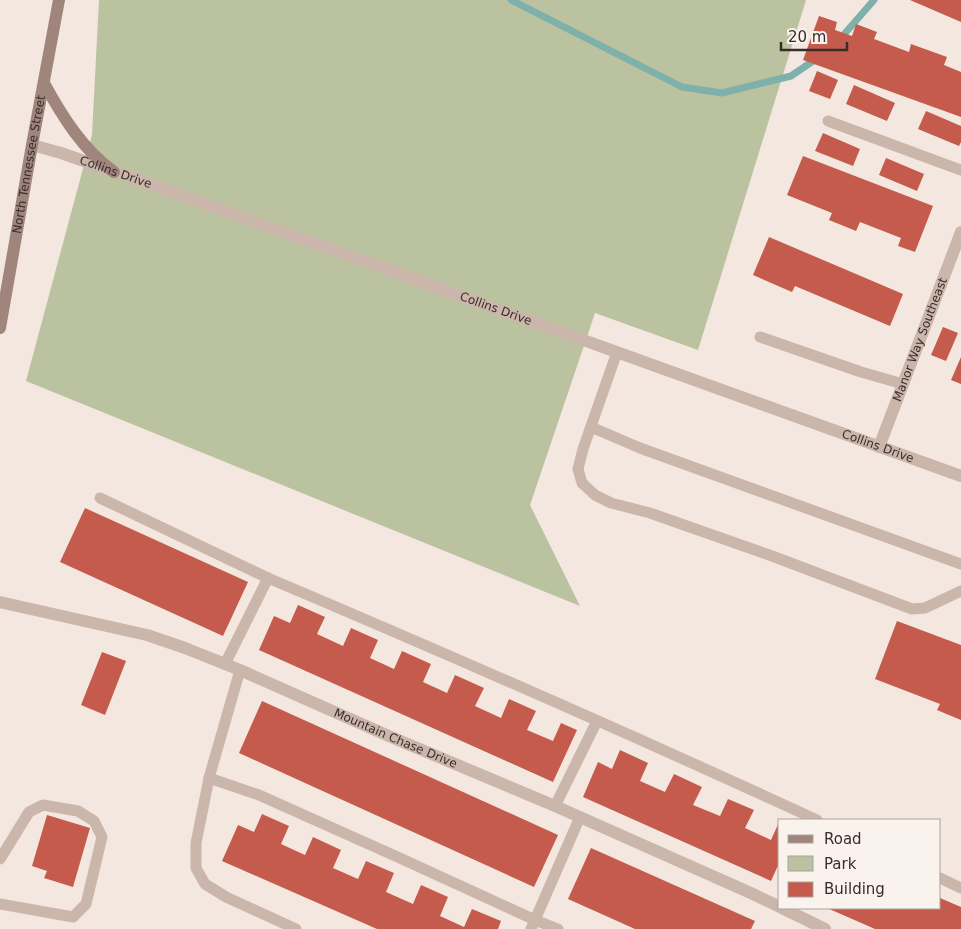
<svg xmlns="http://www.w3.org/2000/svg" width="961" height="929" font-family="'DejaVu Sans',sans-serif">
  <rect width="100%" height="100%" fill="#f3e7df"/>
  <!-- green -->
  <path fill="#bac29f" d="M 99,0 L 806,0 L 698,350 L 595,313 L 530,505 L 580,606 L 26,381 L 92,135 Z"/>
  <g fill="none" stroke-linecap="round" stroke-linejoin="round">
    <!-- stream -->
    <g stroke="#7eb0ac" stroke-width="7">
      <path d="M 511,0 L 682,87 L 722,93 L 791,76 L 819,57"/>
      <path d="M 840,39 L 874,0"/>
    </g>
  </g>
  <!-- building -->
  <g fill="#c45b4c">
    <path d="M 910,0 L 961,0 L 961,22 Z"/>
    <path d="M 819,16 L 837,22 L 835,30 L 852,36 L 856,24 L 877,32 L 874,39 L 909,52 L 911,44 L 947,57 L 944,65 L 961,72 L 961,117 L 803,60 Z"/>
    <path d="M 817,71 L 838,80 L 830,99 L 809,91 Z"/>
    <path d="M 854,85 L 895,103 L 887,121 L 846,104 Z"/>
    <path d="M 926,111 L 961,126 L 961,142 L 959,146 L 918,129 Z"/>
    <path d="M 823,133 L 860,149 L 853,166 L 815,151 Z"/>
    <path d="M 803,156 L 933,206 L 915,252 L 898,246 L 901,238 L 860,222 L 856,231 L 829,220 L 832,213 L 787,195 Z"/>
    <path d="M 886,158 L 924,174 L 917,191 L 879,175 Z"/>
    <path d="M 769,237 L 903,294 L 890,326 L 795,286 L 792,292 L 753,275 Z"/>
    <path d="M 943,327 L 958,333 L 946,361 L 931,355 Z"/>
    <path d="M 961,357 L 961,384 L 951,380 Z"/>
    <path d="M 85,508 L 248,582 L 223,636 L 60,562 Z"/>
    <path d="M 298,605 L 325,617 L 317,634 L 343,646 L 351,628 L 378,640 L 370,658 L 394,669 L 402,651 L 431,664 L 423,682 L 447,693 L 455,675 L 484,688 L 475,706 L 501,718 L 509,699 L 536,711 L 527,730 L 553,741 L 561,723 L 577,730 L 553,782 L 259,650 L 274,616 L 290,623 Z"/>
    <path d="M 897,621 L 961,645 L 961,720 L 937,710 L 940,704 L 875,679 Z"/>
    <path d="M 102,652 L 126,661 L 105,715 L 81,705 Z"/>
    <path d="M 262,701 L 558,835 L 534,887 L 239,753 Z"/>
    <path d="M 620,750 L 648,763 L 640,781 L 665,792 L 674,774 L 702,787 L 693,805 L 720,816 L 728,799 L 754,810 L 745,828 L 771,840 L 780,820 L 780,861 L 771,881 L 583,797 L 598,762 L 612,769 Z"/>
    <path d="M 262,814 L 289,826 L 281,844 L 305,855 L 313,837 L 341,850 L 333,868 L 358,879 L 366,861 L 394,873 L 386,892 L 413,904 L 421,885 L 448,897 L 440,916 L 464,927 L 472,909 L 501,921 L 498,929 L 377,929 L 222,861 L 238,825 L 254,832 Z"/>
    <path d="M 47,815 L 90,828 L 73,887 L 44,878 L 47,871 L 32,866 Z"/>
    <path d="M 591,848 L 755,921 L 751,929 L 635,929 L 568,899 Z"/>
    <path d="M 940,898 L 961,907 L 961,929 L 875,929 L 827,908 L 940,908 Z"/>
  </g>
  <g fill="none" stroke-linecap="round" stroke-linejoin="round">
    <!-- lane -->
    <g stroke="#cbb6ab" stroke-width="11">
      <path d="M 828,121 L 961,170"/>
      <path d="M 760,337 L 861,372 L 903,384"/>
      <path d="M 617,352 L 583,449 L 578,469 L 582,483 L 595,495 L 611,503 L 650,513 L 772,556 L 912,609 L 925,608 L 961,591"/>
      <path d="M 591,427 L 640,448 L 961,564"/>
      <path d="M 100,498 L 268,578"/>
      <path d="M 225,664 L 268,578 C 452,656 635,736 817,820"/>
      <path d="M 240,670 L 209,778 L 196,843 L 196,868 L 205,884 L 226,897 L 296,929"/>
      <path d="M 209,778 L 259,795 L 402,859 L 535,920 L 558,929"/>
      <path d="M 555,806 L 597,721"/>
      <path d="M 0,859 L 29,812 L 43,805 L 78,811 L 94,821 L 102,837 L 86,904 L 73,917 L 0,904"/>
      <path d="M 940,878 L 961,888"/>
      <path d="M 531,929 L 580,817"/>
    </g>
    <!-- street -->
    <g stroke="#cbb6ab" stroke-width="12">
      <path id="s1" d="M 32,145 L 61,153 L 147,183 L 961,476"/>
      <path id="s2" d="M 879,447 L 961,232"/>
      <path id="s3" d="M 0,602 L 147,635 L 185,648 L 240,670 L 391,737 L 555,806 L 753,894 L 780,907"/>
      <path d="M 782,908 L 825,929"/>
    </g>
    <!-- secondary -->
    <g stroke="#9f857c" stroke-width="12">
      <path d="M 44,83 C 62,116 83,150 114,172"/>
      <path id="s4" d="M 0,328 L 32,145 L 59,0"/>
    </g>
  </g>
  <g text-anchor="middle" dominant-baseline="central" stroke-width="4" stroke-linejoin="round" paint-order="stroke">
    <!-- street labels -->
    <g font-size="12" fill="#392d2a" stroke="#faf2ec">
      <text stroke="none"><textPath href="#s4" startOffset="166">North Tennessee Street</textPath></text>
      <text stroke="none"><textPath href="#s1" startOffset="88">Collins Drive</textPath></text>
      <text stroke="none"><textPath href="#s1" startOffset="492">Collins Drive</textPath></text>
      <text stroke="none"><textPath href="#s2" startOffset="115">Manor Way Southeast</textPath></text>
      <text stroke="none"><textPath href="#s1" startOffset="898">Collins Drive</textPath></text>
      <text stroke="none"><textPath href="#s3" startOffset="420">Mountain Chase Drive</textPath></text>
    </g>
  </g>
  <!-- legend -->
  <rect x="778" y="819" width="162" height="90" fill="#faf2ec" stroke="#ada39e"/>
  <rect x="788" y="835" width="25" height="8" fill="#9f857c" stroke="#ada39e"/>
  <text x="824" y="844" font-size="15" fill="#392d2a">Road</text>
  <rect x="788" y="856" width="25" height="15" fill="#bac29f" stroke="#ada39e"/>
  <text x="824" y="869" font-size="15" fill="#392d2a">Park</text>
  <rect x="788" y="882" width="25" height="15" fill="#c45b4c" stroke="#ada39e"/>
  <text x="824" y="894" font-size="15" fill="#392d2a">Building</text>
  <!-- scale -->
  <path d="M781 42v8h66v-8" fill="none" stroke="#392d2a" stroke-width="2.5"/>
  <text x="788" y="42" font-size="15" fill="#392d2a" stroke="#faf2ec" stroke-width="4" paint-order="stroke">20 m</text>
</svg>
